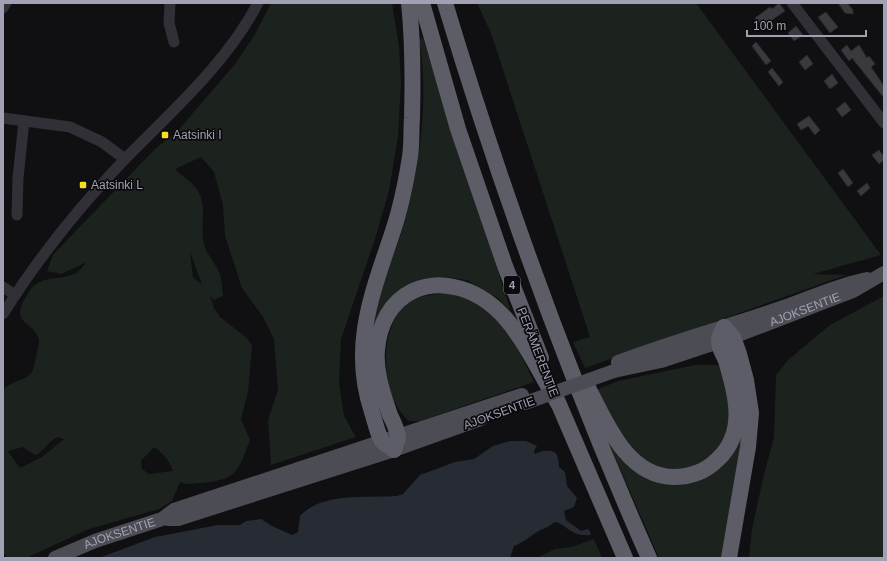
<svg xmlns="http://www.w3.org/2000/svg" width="887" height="561" font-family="Arial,sans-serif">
  <rect width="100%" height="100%" fill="#100f11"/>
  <!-- green -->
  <g fill="#1c231e" fill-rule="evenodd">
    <path d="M 271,3 L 392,3 L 399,47 L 401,82 L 398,136 L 389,191 L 375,239 L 341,339 L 339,382 L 344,416 L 356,437 L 271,465 L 268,420 L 278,390 L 274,339 L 263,317 L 242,288 L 225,236 L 223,205 L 214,172 L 201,157 L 175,169 C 184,178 195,183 200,195 C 206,209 201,224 203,238 C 205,255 215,261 220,274 C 222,281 222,289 223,296 L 214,300 L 210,296 L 214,308 L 220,317 L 247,338 L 252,346 L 248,392 L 241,419 L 250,440 C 246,450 242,464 235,472 C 225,483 200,483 186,484 L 180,482 L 172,501 L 159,509 L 89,529 L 26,558 L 8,558 L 3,553 L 3,390 C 10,381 28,381 33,370 C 34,366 40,342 39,340 C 35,322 12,325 23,302 C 26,297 30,288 35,285 C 46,276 61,280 74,274 C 79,272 83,266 87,262 L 61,274 L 47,271 L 53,255 L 71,236 L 156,148 L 175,134 L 235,64 L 254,36 ZM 190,252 L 202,284 L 193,278 ZM 58,437 L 64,439 L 42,457 L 20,468 L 8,451 L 23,447 L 35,455 C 45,452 48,440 58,437 ZM 154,447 C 164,454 169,460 173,471 L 149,474 L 142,469 L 141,461 Z"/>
    <path d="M 477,3 L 696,3 L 881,255 L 813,274 L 846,275 L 585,368 L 573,342 L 590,337 L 491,33 Z"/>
    <path d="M 423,38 L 510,309 L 509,310 L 498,298 L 467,280 L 446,277 L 431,278 L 418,282 L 370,341 C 373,326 376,309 380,294 C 386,273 395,252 402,231 C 419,172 430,101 419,39 Z"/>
    <path d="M 447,293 C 496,302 514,341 534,382 L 420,421 L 409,421 C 380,397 376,323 411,301 C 421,295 435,294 447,293 Z"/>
    <path d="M 884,296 L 884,558 L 749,558 L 752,529 L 764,474 L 774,438 L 776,375 L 788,360 L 830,325 Z"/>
    <path d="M 695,365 L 718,365 C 724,375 725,386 727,397 C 729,407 731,417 729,427 C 724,450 704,467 682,469 C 671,469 659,469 649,463 C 623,448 610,415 596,390 L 618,381 Z"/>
    <path d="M 745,419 L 723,558 L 659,558 L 604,432 L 617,451 L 692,481 Z"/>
    <path d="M 594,539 L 602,558 L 537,558 L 555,549 L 572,547 Z"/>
  </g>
  <!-- water -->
  <path fill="#262b34" d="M 510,441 L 526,441 L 537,446 L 534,451 L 535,454 C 538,453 541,451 544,451 C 557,449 559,456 559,467 L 565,472 L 567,486 L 577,498 L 574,507 L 564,511 L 566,520 L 581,531 L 588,529 L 591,533 L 590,535 C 570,537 566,523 554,522 C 549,528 543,528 537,532 C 529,537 524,542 514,546 L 510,558 L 99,558 L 155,537 L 218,525 L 240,525 L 246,521 L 261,519 L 272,526 L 292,535 L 298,532 L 300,516 C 322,492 367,498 397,496 L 403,494 L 420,475 L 455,462 L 474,459 L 493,446 Z"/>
  <!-- building -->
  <g fill="#3a393e" stroke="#2a292d">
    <path d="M 779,3 L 785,11 L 762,27 L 755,18 L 770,7 L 772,9 Z"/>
    <path d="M 838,3 L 847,3 L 853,10 L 853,14 L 845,13 Z"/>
    <path d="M 826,12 L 838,27 L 830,33 L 818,17 Z"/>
    <path d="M 796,26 L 803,35 L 794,41 L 788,33 Z"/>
    <path d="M 756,42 L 771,61 L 766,65 L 752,46 Z"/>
    <path d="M 847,45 L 851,51 L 859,45 L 867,58 L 869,56 L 875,64 L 871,67 L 884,86 L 884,98 L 852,58 L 849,61 L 841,50 Z"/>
    <path d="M 807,55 L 813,64 L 805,70 L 799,62 Z"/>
    <path d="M 772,68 L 783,82 L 779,86 L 768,72 Z"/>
    <path d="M 832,74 L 838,83 L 830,89 L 824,81 Z"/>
    <path d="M 845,102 L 851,110 L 842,117 L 836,109 Z"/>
    <path d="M 809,116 L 820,130 L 815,135 L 808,126 L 801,130 L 797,124 Z"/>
    <path d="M 879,150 L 884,157 L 884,160 L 879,164 L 872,155 Z"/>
    <path d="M 843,169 L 853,183 L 848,187 L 838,173 Z"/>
    <path d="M 867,183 L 870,188 L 861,196 L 857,191 Z"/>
  </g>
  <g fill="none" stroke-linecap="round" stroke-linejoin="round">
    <!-- minor -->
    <g stroke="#313036" stroke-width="11">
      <path d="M 170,3 L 169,23 L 174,42"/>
      <path d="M 792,3 L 884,123"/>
      <path d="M 3,8 L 6,3"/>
      <path d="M 3,118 L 70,127 L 102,142 L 125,159"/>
      <path d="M 17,215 L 18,178 L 24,121"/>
      <path d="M 3,287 L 15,295"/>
      <path d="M 3,314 C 38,258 79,207 125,159 C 172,111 226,64 258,3"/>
    </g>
    <!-- major -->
    <g stroke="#4c4c55" stroke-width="14">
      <path d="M 618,362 C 671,342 725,327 778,309 C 808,299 836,285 867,279"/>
      <path id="s1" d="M 614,371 L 661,361 L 733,337 L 853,291 L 884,273"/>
      <path d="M 168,519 L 178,519 L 394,450 L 481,419"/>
      <path id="s2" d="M 55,558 L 95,541 L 162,519 L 174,510 L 522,395"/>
    </g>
    <!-- highway -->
    <g stroke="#5c5d67" stroke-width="16">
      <path d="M 409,3 C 413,41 413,79 412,118 C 411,131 412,144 410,157 C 406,182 401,207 393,231 C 372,294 350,346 372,412 C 375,421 377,433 382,441 C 384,444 391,447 394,450 C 395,446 397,442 398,438 C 398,431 393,421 390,415 C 383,394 375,372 377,350 C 379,325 390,302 413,291 C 426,285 441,284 454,287 C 510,298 531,360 558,403"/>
      <path d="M 422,3 L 458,129 L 505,266 L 541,358"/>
      <path d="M 445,3 C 502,192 569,378 649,558"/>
      <path d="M 724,327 L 733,337 L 739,354 L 746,380 L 751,413 L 748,447 L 729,558"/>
      <path d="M 586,384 C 605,419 625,476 673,477 C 690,477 705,472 717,460 C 747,433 736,394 726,361 C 724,355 718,347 719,341 C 719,336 722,331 724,327"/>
      <path d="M 554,393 L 625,558"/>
    </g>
    <!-- major-bridge -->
    <path stroke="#4c4c55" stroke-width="14" d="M 525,403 L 614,371"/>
  </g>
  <!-- markers -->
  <g fill="#f4de24" stroke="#0b0a0c" stroke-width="1.5">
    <rect x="161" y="131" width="8" height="8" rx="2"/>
    <rect x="79" y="181" width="8" height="8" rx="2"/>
  </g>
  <g text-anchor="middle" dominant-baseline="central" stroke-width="3.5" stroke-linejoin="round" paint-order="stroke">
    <!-- shield labels -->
    <rect fill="#0b0a0c" stroke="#737480" stroke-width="1" x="504" y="276" width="16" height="18" rx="3"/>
    <g font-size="11" font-weight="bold" fill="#a0a1b2">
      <text x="512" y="285">4</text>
    </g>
    <!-- poi labels -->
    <g font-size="12" fill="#a0a1b2" stroke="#0b0a0c" text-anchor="start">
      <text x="173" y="135">Aatsinki I</text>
      <text x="91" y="185">Aatsinki L</text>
    </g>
    <!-- street labels -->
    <g font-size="12" fill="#a0a1b2" stroke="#0b0a0c">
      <text stroke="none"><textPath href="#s1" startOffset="201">AJOKSENTIE</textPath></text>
      <text transform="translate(538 352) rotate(69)">PERÄMERENTIE</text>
      <text transform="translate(499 413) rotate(-20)">AJOKSENTIE</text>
      <text stroke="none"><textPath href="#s2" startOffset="69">AJOKSENTIE</textPath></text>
    </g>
  </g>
  <!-- border -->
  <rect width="887" height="561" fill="none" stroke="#a0a1b2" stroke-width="8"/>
  <!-- scale -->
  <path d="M747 30v6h119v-6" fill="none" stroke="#a0a1b2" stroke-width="2"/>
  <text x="753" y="30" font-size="12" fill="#a0a1b2" stroke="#0b0a0c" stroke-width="3" paint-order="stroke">100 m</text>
</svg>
